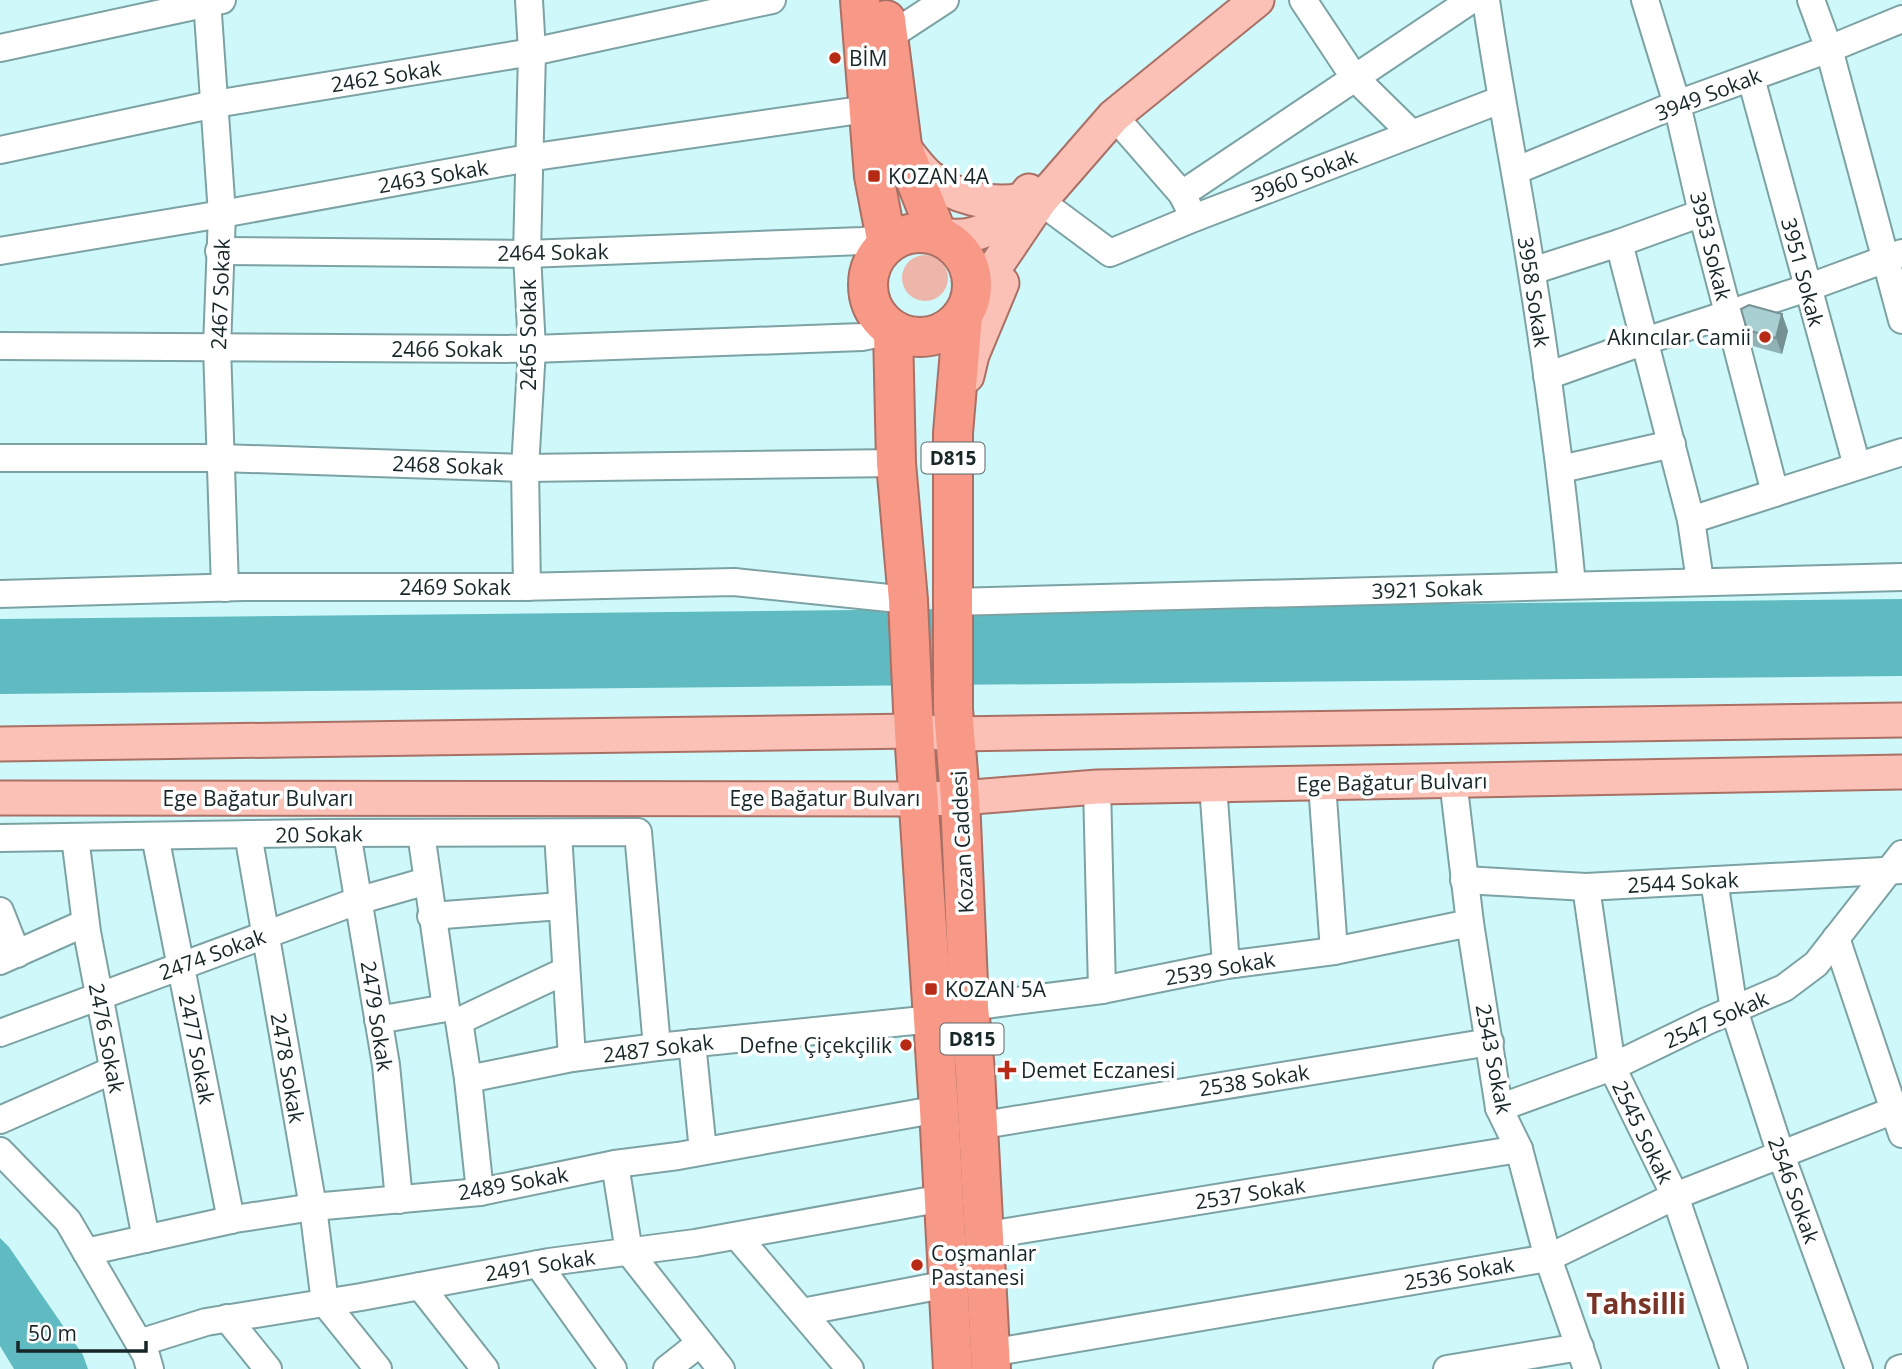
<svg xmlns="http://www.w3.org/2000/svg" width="1902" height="1369" font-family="'Open Sans',sans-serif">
  <rect width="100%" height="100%" fill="#cff8fa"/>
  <!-- green -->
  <circle fill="#edb6ab" cx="925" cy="278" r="23"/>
  <!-- water -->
  <g fill="#5fbbc1">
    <path d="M 1902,599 L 1902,676 L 0,694 L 0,619 Z"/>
    <path d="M 0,1238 L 9,1247 L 83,1355 L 88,1369 L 14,1369 L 0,1346 Z"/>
  </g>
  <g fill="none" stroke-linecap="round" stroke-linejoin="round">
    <!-- minor casing -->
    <g stroke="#7ca2a4" stroke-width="30">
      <g id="minor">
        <path d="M 207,0 L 222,214 L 217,347 L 225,588"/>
        <path d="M 1303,0 L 1354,77 L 1411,133"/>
        <path d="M 1486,0 C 1499,90 1517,178 1531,268 C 1548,373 1562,478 1572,585"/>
        <path d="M 1645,0 L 1677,104 L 1702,213 L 1775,493"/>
        <path d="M 1811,0 L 1829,49 L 1902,320"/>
        <path d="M 887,38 L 945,0"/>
        <path d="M 0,48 L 222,0"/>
        <path d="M 1751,78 L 1857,466"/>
        <path d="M 1114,116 L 1182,194 L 1190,210"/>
        <path d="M 0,150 L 215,104 L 532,52 L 772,0"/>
        <path d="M 1515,171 L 1677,104 L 1829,49 L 1902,19"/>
        <path d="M 1182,194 L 1471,0"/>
        <path d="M 1040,201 L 1110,253 L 1194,218 L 1500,100"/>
        <path d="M 1619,243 L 1691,520 L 1700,581"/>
        <path d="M 0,251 L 222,214 L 528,158 L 867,109"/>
        <path d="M 219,251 L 527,254 L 862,241 L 886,237"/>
        <path d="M 1532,271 L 1619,243 L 1702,213"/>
        <path d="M 0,346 L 532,349 L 862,337 L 893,331"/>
        <path d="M 1547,376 L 1645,341 L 1807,288 L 1902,253"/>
        <path d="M 0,458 L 221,458 L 525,468 L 896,463"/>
        <path d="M 1561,469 L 1672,444"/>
        <path d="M 1691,520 L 1902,452"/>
        <path d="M 527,587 L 525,468 L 532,349 L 527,254 L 532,52 L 529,0"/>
        <path d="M 0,594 L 243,587 L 518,587 L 734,582 L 908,600"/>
        <path d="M 952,602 L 1902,577"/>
        <path d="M 1453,780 L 1470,923 L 1499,1108 L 1519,1149 L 1548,1258 L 1587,1369"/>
        <path d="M 1322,784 L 1334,951"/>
        <path d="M 1213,785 L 1226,965"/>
        <path d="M 1097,787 L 1102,990"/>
        <path d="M 347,833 L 386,1065 L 399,1200"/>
        <path d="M 558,833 L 572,1058"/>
        <path d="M 248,834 L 313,1207 L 325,1303 L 378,1369"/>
        <path d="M 155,836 L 231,1220"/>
        <path d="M 75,837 L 87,932 L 146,1239"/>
        <path d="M 0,838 L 321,833 L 638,832 L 657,1047"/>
        <path d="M 1464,880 L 1586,887 L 1902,870"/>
        <path d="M 1714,880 L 1734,1010 L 1781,1155 L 1859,1369"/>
        <path d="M 1586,887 L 1612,1067 L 1675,1196 L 1734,1369"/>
        <path d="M 0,911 L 17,954"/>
        <path d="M 431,916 L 561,906"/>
        <path d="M 1836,938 L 1902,1134"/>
        <path d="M 0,961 L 85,923"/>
        <path d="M 969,1007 L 1102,990 L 1226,965 L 1334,951 L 1470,923"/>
        <path d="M 378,1020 L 446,1008 L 421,833"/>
        <path d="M 0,1033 L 357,901 L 427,881"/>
        <path d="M 692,1043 L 703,1151"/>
        <path d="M 468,1079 L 572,1058 L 657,1047 L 933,1019"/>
        <path d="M 1499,1108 L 1612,1067 L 1707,1021 L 1784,988 L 1816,964 L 1902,854"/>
        <path d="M 0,1120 L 113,1070"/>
        <path d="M 977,1126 L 1490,1042"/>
        <path d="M 0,1151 L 68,1221 L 146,1355 L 150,1369"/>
        <path d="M 615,1164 L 629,1252 L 721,1369"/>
        <path d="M 480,1192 L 468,1079 L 459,1021 L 565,971"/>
        <path d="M 737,1236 L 850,1369"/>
        <path d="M 982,1236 L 1519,1149"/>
        <path d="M 86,1252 L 235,1219 L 313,1207 L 480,1192 L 615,1164 L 678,1156 L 939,1109"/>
        <path d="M 538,1264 L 613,1369"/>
        <path d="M 420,1286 L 485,1369"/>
        <path d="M 802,1312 L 948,1284"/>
        <path d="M 227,1318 L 268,1369"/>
        <path d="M 139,1343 L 206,1322 L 361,1297 L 549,1262 L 695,1243 L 943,1198"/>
        <path d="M 990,1353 L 1548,1258 L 1675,1196 L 1902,1107"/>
        <path d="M 667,1369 L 700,1343"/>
        <path d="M 1447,1369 L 1580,1347"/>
        <path d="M 1899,1369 L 1902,1368"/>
      </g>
    </g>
    <!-- major casing -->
    <g stroke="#a97065" stroke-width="37">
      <g id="major">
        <path d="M 906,151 C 913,159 920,169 928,176 C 954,198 990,206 1022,200"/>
        <path d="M 937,234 C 979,244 1004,222 1029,191"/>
        <path d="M 963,315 L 1040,201 L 1114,116 L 1257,0"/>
        <path d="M 967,376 L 972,355 L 1002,283"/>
        <path d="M 0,744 L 914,731 L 956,734 L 1902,720"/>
        <path d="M 0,798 L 919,799 L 960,798 L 1097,787 L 1902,772"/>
      </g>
    </g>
    <!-- highway casing -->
    <g stroke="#a97065" stroke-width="42">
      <g id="highway">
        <path d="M 860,0 L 874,176 L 887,244"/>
        <path d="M 886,20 L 902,146 L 937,234"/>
        <circle cx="920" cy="285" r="52"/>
        <path d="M 963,315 L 953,433 L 953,709 L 960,798 L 969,1007 L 975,1071 L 991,1369"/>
        <path d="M 893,331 L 896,463 L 908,600 L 914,731 L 939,1109 L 953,1369"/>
      </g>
    </g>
    <!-- minor -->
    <use href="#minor" stroke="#fff" stroke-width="26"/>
    <!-- major -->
    <use href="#major" stroke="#fbc1b6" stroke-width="33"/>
    <!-- highway -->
    <use href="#highway" stroke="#f89886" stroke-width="38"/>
  </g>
  <!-- wall -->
  <path fill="#90b2b5" d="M 1782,314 L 1788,331 L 1782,354 L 1753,346 L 1747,330 Z"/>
  <!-- shaded-wall -->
  <path fill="#769193" d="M 1782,314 L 1788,331 L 1782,354 L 1776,338 Z"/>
  <!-- building -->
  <path fill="#a8cfd2" stroke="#769193" stroke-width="2" d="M 1749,305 L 1782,314 L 1776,338 L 1747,330 L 1741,309 Z"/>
  <!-- markers -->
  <g fill="#b72a15" stroke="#fff" stroke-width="2.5">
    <circle cx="835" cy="58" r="7"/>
    <rect x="867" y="169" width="14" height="14" rx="3.5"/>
    <circle cx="1765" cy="337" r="7"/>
    <rect x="924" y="982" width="14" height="14" rx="3.5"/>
    <circle cx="906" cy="1045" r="7"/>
    <path d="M1003.5 1059.5h7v7h7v7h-7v7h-7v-7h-7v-7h7z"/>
    <circle cx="917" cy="1265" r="7"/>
  </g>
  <g text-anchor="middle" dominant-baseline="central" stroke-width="7" stroke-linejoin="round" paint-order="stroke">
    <!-- shield labels -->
    <g fill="#fff" stroke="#5d6768" stroke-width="2">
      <rect x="921.5" y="442.5" width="63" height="31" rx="5"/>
      <rect x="940.5" y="1023.5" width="63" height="31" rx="5"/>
    </g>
    <g font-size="19" font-weight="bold" fill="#172627">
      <text x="953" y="458">D815</text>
      <text x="972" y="1039">D815</text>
    </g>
    <!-- poi labels -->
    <g font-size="21" fill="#172627" stroke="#fff" text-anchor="start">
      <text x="849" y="58">BİM</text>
      <text x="888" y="176">KOZAN 4A</text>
      <text x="1751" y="337" text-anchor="end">Akıncılar Camii</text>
      <text x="945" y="989">KOZAN 5A</text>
      <text x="892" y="1045" text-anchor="end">Defne Çiçekçilik</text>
      <text x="1021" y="1070">Demet Eczanesi</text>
      <text x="931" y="1253">Coşmanlar<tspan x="931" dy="24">Pastanesi</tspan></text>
    </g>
    <!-- street labels -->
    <g font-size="21" fill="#172627" stroke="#fff">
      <text transform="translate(386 76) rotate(-9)">2462 Sokak</text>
      <text transform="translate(1708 94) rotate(-21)">3949 Sokak</text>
      <text transform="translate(1304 175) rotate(-21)">3960 Sokak</text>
      <text transform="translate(433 176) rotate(-10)">2463 Sokak</text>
      <text transform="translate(1711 246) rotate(76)">3953 Sokak</text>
      <text transform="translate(553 252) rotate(-1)">2464 Sokak</text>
      <text transform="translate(1803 272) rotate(75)">3951 Sokak</text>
      <text transform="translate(1534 292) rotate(81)">3958 Sokak</text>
      <text transform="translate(220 294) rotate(-88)">2467 Sokak</text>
      <text transform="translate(528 335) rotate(-90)">2465 Sokak</text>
      <text x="447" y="349">2466 Sokak</text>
      <text transform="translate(448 465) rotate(2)">2468 Sokak</text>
      <text x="455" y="587">2469 Sokak</text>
      <text transform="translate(1427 589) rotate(-2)">3921 Sokak</text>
      <text transform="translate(1392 782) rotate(-1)">Ege Bağatur Bulvarı</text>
      <text x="258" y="798">Ege Bağatur Bulvarı</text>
      <text x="825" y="798">Ege Bağatur Bulvarı</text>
      <text transform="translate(319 834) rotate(-1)">20 Sokak</text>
      <text transform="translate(962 842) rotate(-93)">Kozan Caddesi</text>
      <text transform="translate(1683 882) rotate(-3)">2544 Sokak</text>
      <text transform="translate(212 954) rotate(-20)">2474 Sokak</text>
      <text transform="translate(1220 968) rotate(-10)">2539 Sokak</text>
      <text transform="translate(377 1016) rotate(81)">2479 Sokak</text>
      <text transform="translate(1716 1019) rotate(-24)">2547 Sokak</text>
      <text transform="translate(107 1038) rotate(79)">2476 Sokak</text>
      <text transform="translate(658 1048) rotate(-7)">2487 Sokak</text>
      <text transform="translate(197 1049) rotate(79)">2477 Sokak</text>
      <text transform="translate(1494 1059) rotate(79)">2543 Sokak</text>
      <text transform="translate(288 1068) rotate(80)">2478 Sokak</text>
      <text transform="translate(1254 1080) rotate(-9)">2538 Sokak</text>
      <text transform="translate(1643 1132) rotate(64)">2545 Sokak</text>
      <text transform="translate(513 1183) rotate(-10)">2489 Sokak</text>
      <text transform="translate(1794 1190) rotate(70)">2546 Sokak</text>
      <text transform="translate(1250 1193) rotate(-9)">2537 Sokak</text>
      <text transform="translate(540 1265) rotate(-9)">2491 Sokak</text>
      <text transform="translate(1459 1273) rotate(-10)">2536 Sokak</text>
    </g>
    <!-- district labels -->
    <g font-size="28" font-weight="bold" fill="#793428" stroke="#fff">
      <text x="1636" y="1303">Tahsilli</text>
    </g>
  </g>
  <!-- scale -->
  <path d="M18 1341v10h128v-10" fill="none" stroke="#172627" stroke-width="3.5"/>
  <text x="28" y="1341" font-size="21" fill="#172627" stroke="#ffffff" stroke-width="5" paint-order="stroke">50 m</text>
</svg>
